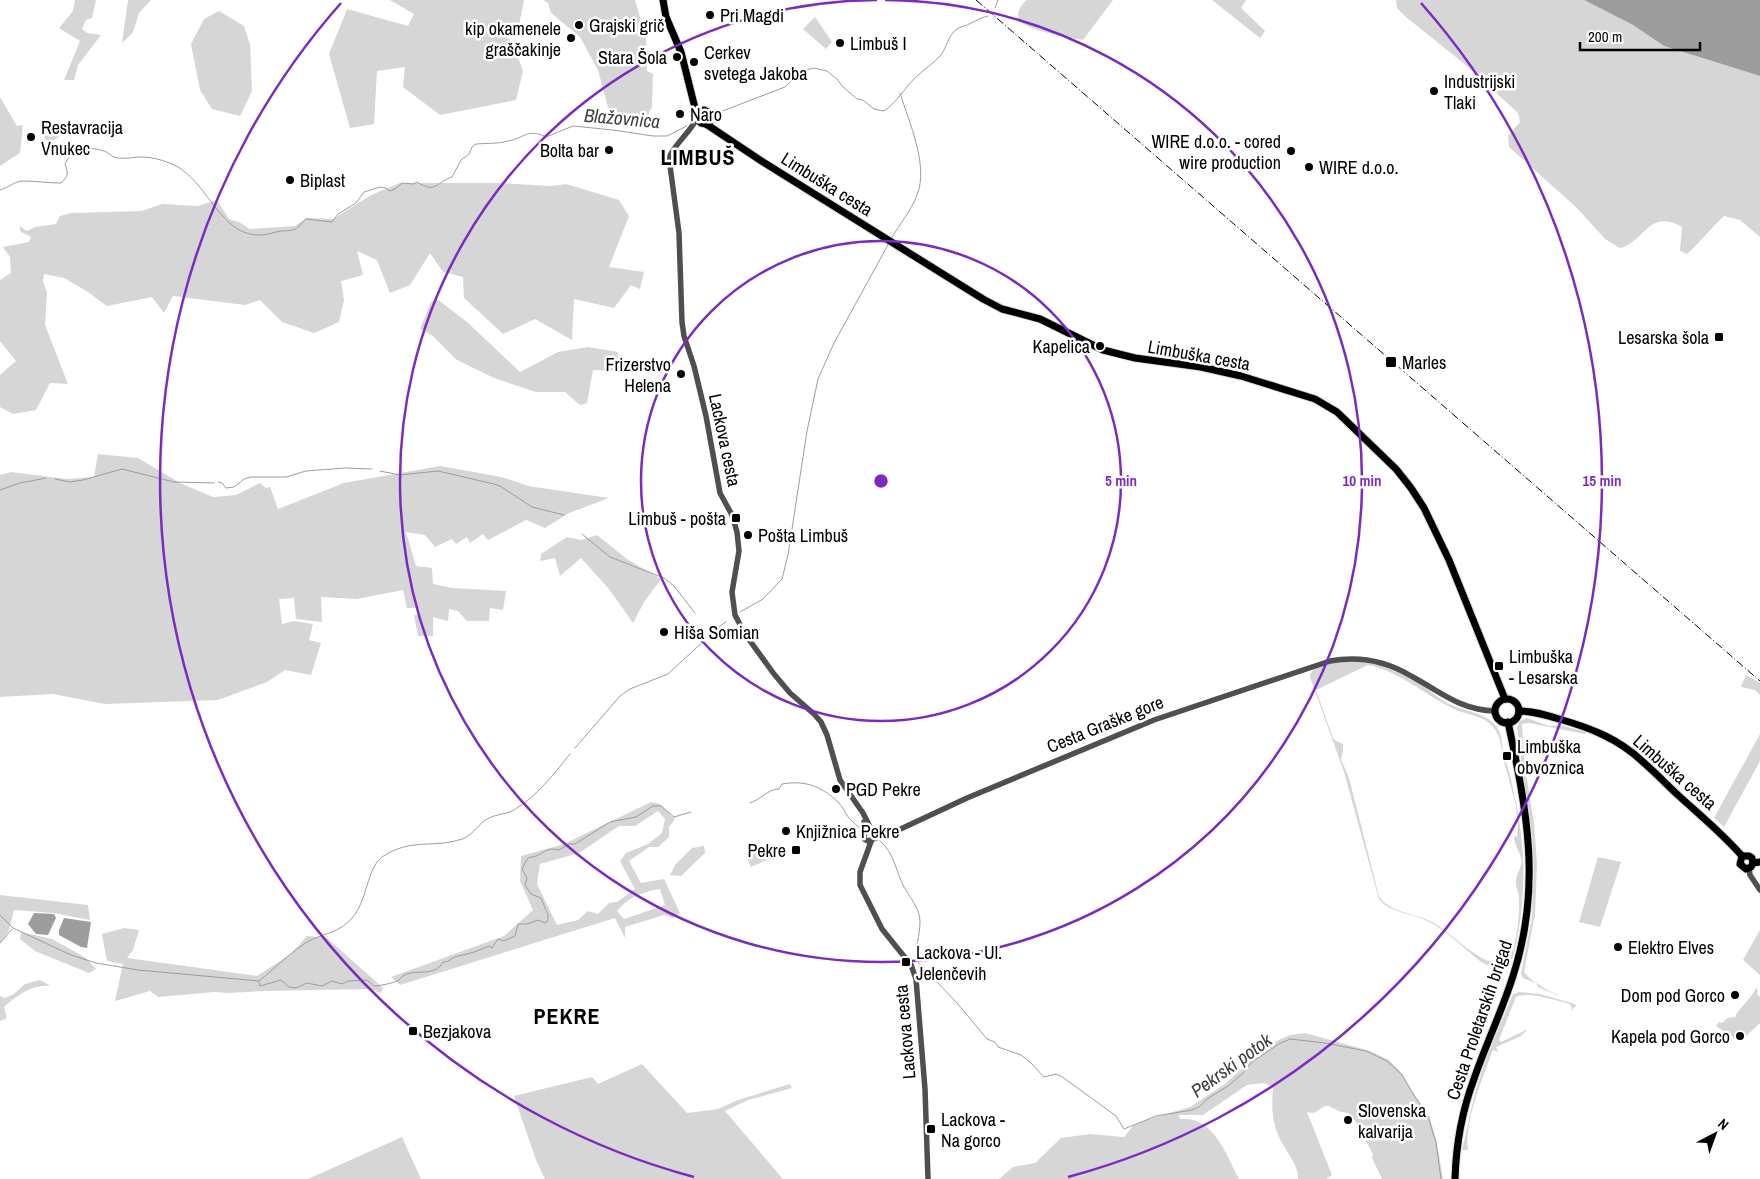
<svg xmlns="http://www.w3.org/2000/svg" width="1760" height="1179" font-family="'Archivo Narrow',sans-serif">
  <rect width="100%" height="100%" fill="#fff"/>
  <!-- green -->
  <g fill="#d6d6d6" fill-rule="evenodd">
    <path d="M 75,0 L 96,0 L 92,18 L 86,20 L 82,29 L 87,33 L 101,35 L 78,65 L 74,80 L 64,80 L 80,41 L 59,28 L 73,11 Z"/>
    <path d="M 128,0 L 151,0 L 139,13 L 133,32 L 122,43 Z"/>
    <path d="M 390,0 L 524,0 L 518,31 L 493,23 L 513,43 L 523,71 L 516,100 L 440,115 L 403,87 L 405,67 L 377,71 L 374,124 L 350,128 L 329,54 L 347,9 L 408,26 L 414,14 Z"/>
    <path d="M 543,0 L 635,0 L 646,38 L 647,71 L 653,74 L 652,107 L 643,125 L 612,122 L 598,70 L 580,37 L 551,13 L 548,3 Z"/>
    <path d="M 1026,0 L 1113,0 L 1083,40 C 1071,38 1026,30 1020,21 C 1015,13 1021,6 1026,0 Z"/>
    <path d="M 1212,0 L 1246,0 L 1241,8 L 1265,31 L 1260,38 Z"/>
    <path d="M 1396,0 L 1584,0 L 1633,25 L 1664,46 L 1760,76 L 1760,237 L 1740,220 L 1724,216 C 1711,228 1700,242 1687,254 L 1680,251 L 1682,227 C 1648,208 1645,242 1620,248 L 1605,239 L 1577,208 L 1509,147 L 1508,136 L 1520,122 L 1518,113 L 1467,66 L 1406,17 L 1397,8 Z"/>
    <path d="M 219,11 L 244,26 L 250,44 L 252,91 L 240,116 L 212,109 L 200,90 L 191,44 L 204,19 Z"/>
    <path d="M 815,17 L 832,42 L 826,49 L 803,29 Z"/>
    <path d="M 0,97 L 17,126 L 23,125 L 20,153 L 0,166 Z"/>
    <path d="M 51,125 L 63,133 L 56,139 L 48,142 L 41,134 Z"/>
    <path d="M 400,183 L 498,183 L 551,186 L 566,184 L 619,200 L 629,216 L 609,267 L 644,272 L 640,289 L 631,285 L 614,308 L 574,299 L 572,340 L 535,319 L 503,334 L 464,298 L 463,277 L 443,272 L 430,253 L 410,285 L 390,293 L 377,260 L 357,251 L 363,275 L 341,281 L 344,300 L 339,322 L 314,333 L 282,322 L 260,300 L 245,305 L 173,296 L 164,313 L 152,297 L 107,306 L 88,292 L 64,278 L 44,274 L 43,281 L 47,293 L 45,325 L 68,384 L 50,383 L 36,410 L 13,414 L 0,407 L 0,375 L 16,361 L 0,341 L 0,280 L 11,273 L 10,257 L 3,247 L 29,242 L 31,237 L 21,232 L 19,226 L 27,231 L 35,227 L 56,224 L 60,216 L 71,213 L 142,211 L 162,204 L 198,206 L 217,200 L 229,219 L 239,222 L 250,229 L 295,226 L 306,218 L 333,219 L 371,195 Z"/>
    <path d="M 437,299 L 467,322 L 520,372 L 558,352 L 588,347 L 618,352 L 617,371 L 593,370 L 587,403 L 580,405 L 565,392 L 536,392 L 494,378 L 457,360 L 433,336 L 420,329 L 431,302 Z"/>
    <path d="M 98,454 L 138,458 L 180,483 L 213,497 L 236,495 L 260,483 L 266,488 L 270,487 L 278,509 L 344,483 L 440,466 L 502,477 L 528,486 L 609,498 L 569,513 L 545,528 L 526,520 L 488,540 L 483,534 L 470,543 L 467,537 L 456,544 L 452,539 L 435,547 L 425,535 L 406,532 L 416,566 L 432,568 L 433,584 L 452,588 L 506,591 L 503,610 L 490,608 L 489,621 L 467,621 L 458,611 L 449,609 L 448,621 L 433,617 L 433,636 L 418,636 L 414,615 L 420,615 L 419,608 L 407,608 L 403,590 L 357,599 L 321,597 L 322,622 L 296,619 L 294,598 L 279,599 L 282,624 L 294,621 L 313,624 L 309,640 L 321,643 L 311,675 L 285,670 L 267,682 L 218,700 L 105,704 L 53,694 L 0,697 L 0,475 L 11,472 L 67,479 L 94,477 Z"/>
    <path d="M 597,535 L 627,559 L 661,579 L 644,602 L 633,623 L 609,589 L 581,558 L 560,576 L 555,558 L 540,561 L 541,554 L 567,537 L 581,540 Z"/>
    <path d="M 1355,661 L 1380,665 L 1409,677 L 1409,679 C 1424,683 1434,696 1447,703 C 1463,711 1486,712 1497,727 C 1504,738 1501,749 1505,760 C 1509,769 1511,779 1513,789 C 1525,839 1527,889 1517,939 C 1515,948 1513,960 1508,968 L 1492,964 L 1489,966 L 1481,962 C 1463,948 1446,929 1425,920 C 1411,913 1388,912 1379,899 L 1344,772 L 1310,677 C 1311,662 1343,662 1355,661 ZM 1368,665 C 1403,672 1427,698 1459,711 C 1470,715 1485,717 1493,727 C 1502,737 1501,750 1504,762 C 1510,784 1521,815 1517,837 L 1514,836 C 1514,845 1519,850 1521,858 C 1523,866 1517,872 1516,880 C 1515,886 1519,892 1519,899 C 1520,917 1516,951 1506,966 C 1477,963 1457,937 1434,923 C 1417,913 1389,913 1379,896 L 1349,778 L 1341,759 L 1343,751 L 1343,744 L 1336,741 L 1333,738 L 1316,690 Z"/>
    <path d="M 1746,675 L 1760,683 L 1760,695 L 1755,690 L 1741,687 Z"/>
    <path d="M 1527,718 L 1549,726 L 1560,725 L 1586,732 L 1585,734 L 1529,723 L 1523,724 L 1522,725 L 1525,767 L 1534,823 L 1537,864 L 1535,914 L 1524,972 C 1527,978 1549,992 1557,994 L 1557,995 L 1538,987 L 1536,983 L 1523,978 L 1521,973 L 1532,918 L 1534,868 L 1532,835 L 1517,728 L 1520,721 Z"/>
    <path d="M 1760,734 L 1760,761 L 1724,827 L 1714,818 Z"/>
    <path d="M 651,802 L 660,804 L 675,819 L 669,827 L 669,837 L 658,847 L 649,847 L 629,861 L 641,883 L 664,879 L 680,913 L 673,918 L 664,915 L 625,927 L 625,938 L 615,918 L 400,985 L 391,977 L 504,936 L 533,910 L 520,881 L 521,856 L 564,844 ZM 658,811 L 665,819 L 662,833 L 648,844 L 626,853 L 620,861 L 635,889 L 617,902 L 609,903 L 598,914 L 588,911 L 578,920 L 557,925 L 537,884 L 540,864 L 579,853 L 619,826 L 635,826 ZM 660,889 L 665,905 L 624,919 L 617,911 C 627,898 644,891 660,889 Z"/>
    <path d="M 704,846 L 705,853 L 681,876 L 670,875 L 675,865 L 692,848 Z"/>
    <path d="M 769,846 L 774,857 L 751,867 L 746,856 Z"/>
    <path d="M 1598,857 L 1621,862 L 1600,927 L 1579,922 Z"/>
    <path d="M 0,895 L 88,905 L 90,920 L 53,913 L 14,910 L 9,930 L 0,944 Z"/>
    <path d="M 124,928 L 139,930 L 133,950 L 127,958 L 257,976 L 291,954 L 307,936 L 327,938 L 383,988 L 381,993 L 369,989 L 264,991 L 228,993 L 215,992 L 158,997 L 150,991 L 115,1001 L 123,964 L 107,961 L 102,934 Z"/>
    <path d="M 1760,930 L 1760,975 L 1743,960 Z"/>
    <path d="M 21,932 L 52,939 L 86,958 L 96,969 L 89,973 L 35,951 L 20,939 Z"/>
    <path d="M 40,980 L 51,986 C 33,984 17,995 4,1007 L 7,1018 L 0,1021 L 0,996 L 5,998 L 14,994 L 25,984 Z"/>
    <path d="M 1756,988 L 1758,990 L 1757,994 L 1760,997 L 1760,1023 L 1740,1042 L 1716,1026 L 1719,1022 L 1722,1023 L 1728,1018 L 1735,1017 C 1740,1006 1751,1000 1756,988 Z"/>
    <path d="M 1519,992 L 1540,994 L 1575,1004 L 1576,1006 L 1571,1011 L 1572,1008 L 1570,1004 C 1556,1001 1529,991 1516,997 L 1499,1040 L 1501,1042 L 1528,1029 L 1521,1036 L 1496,1047 L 1498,1052 L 1493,1050 C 1483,1076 1464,1123 1468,1150 L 1462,1150 L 1475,1093 L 1486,1059 L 1513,994 Z"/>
    <path d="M 1305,1033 L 1370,1051 L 1389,1060 L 1401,1072 L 1414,1094 L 1429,1115 L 1437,1143 L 1443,1179 L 1382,1179 L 1372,1158 L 1373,1154 L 1354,1119 L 1349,1113 L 1341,1112 L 1329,1106 L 1325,1106 L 1314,1113 L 1307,1112 L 1332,1175 L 1326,1179 L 1298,1179 C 1299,1164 1285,1151 1279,1137 C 1271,1118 1272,1107 1273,1087 L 1264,1083 L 1247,1085 L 1203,1115 L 1179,1115 L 1180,1119 C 1214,1116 1226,1155 1239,1179 L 999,1179 L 1013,1167 L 1035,1163 L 1061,1138 L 1090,1134 L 1124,1137 L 1133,1126 L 1146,1120 L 1190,1107 L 1225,1084 L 1267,1045 L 1290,1035 Z"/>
    <path d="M 642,1064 L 687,1113 L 718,1109 L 738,1100 L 790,1084 L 792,1088 L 748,1100 L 725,1111 L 783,1179 L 545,1179 L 536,1160 L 514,1096 L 592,1077 L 598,1084 Z"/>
    <path d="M 402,1137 L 421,1179 L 308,1179 Z"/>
  </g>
  <!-- water -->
  <g fill="#9d9d9d">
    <path d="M 1584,0 L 1760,0 L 1760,76 L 1664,46 L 1633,25 Z"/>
    <path d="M 34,913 L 54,914 L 56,918 L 48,935 L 36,934 L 28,924 Z"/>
    <path d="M 64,918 L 91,922 L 87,948 L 81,947 L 59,935 L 59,930 Z"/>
  </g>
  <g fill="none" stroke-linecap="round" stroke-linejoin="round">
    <!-- stream -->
    <g stroke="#9d9d9d" stroke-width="1">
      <path d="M 995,8 L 998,0"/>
      <path d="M 720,112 L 785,87 L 802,71 L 814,68 L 827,71 L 837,79 L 843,87 L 857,99 L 863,100 L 874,109 L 884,111 C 895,104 905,88 915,78 C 923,70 933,64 941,55 C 947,47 948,35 957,29 C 961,26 967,26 971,23 C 978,20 980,18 988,16"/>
      <path d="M 0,190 C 8,188 15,181 23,181 C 35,181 48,183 61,183 C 69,176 68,173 65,164 L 74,149 C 84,147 94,148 104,151 C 108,152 111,156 114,157 C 123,160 133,157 141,157 C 154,157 166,161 178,167 C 214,189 224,249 276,232 C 281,230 289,232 295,229 C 298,228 303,222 306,219 L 332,222 L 338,214 L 356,203 L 364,192 L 380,187 L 386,188 L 389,191 L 395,189 L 402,183 L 413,184 L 417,182 C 436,194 435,183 452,177 L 461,160 L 469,154 L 472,147 L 476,144 C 487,143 498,144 508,141 C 525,138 527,128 546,137 L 573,126 L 613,130 L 653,136 L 667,136 L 687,126"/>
      <path d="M 891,239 C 899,225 911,211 917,195 C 929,166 909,122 900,93"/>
      <path d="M 380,471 L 400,475 L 438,471 L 494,484 L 500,486 L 532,507 L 564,515"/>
      <path d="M 55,479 L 70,482 L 83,480 L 122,469 L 174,482 L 214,483"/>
      <path d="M 218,482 L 222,483 L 226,488 L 234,487 L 244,479 L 251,477 L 286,477 L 306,471 L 345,468 L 372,469"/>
      <path d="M 0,490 L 20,483 L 46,478"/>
      <path d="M 582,534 L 610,557 L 664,578 L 674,586 L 695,613"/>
      <path d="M 740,612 L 763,599 L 782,579 L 788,555 L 807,431 L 818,379 L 834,343 L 889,243"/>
      <path d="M 575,748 L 620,696 L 630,689 L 668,674 L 720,626 L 726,622"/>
      <path d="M 750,803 C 760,800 768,789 779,789 L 782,784 C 805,780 821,786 838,802 C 843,807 845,813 849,818 C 853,822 857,826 861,829"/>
      <path d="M 879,840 C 895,853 895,870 904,887 C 910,898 920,908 920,922 C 920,935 915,947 916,960 L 957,1003 L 987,1039 L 995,1042 L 998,1047 L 1021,1055 L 1030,1062 L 1044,1077 L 1056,1074 L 1061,1076 L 1116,1116 L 1124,1129 L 1156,1116 L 1192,1110 L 1199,1107 L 1207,1099 L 1228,1086 L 1242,1074 L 1252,1062 L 1279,1044 L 1290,1039 L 1325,1043 L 1366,1051 L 1387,1061 L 1402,1075 L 1413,1094 L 1428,1116 L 1436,1143 L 1441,1179"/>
      <path d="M 0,915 L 13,928 L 71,955 L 96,963 L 138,970 L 259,981 C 273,970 294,949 309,941 C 325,933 341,932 352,918 C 367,902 367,868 382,857 C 412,837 433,849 462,839 C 475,834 478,823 489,818 C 497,814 507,814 514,810 C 537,796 554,774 570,754"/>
      <path d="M 0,943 L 12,929"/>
      <path d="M 259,982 L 260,986 L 281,980 L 289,987 L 296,988 L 307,983 L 322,986 L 332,981 L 342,984 L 348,981 L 367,980 L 374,986 C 378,986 394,983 397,981 C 400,980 401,977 403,976 C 416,968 434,978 443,962 C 450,962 452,957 458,956 C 469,954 478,951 489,946 L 492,948 L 498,939 L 504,941 L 515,936 L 518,924 L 527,924 L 538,920 L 545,923 L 548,920 L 548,915 L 541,898 L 531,894 L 525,885 L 527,878 L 522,869 C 524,866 526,860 528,858 C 530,857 534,857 536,856 C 545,852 548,847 559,850 L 569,844 L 575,844 L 610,822 L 636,817 L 653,806 L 661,806 L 674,817 L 691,812"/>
    </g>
    <!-- major casing -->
    <g stroke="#dbdbdb" stroke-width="9">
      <g id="major">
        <path d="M 663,0 L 666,17 L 681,52 L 698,120 L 701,123 L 706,124 C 711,122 713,118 710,113 L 704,110 L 700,112 L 697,116"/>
        <path d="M 706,124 L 763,162 L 983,299 L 1002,309 L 1040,319 L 1103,350 L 1135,358 L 1201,367 L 1241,376 L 1315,399 L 1337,412 L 1396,469 L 1411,488 L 1424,508 L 1449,560 L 1505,699"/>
        <circle cx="1507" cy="711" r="12"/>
        <path d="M 1519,711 C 1533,711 1546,715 1559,719 C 1591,728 1619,739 1643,762 C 1656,773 1667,785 1679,796 C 1701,816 1723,834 1742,856"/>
        <path d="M 1742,856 L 1740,864 L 1746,869 L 1751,867 L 1753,863 L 1760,862"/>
        <path d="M 1742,856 L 1749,856 L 1752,858 L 1753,863"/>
        <path d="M 1455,1179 C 1456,1145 1462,1111 1474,1079 C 1486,1044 1502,1011 1513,976 C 1542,887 1527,811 1508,722"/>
      </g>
    </g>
    <!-- minor -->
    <g stroke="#4f4f4f" stroke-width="5.5">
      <path d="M 697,118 C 690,133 675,143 669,158 L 679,233 L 682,322 L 684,336 L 694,366 L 706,416 L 720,493 L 732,515 L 737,532 L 739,551 L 732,592 L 735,615 L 745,634 L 774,674 L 790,693 L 814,714 L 821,722 L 827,735 L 840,780 L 863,813 L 873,833"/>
      <path d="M 864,822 L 865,832"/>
      <path d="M 867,832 L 864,834 L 864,839 L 868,841 L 872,840"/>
      <path d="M 873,836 L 860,872 L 860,885 L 882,929 L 911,965 L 916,979 L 925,1089 L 928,1179"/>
      <path d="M 873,839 L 892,833 L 967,798 L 1154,720 L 1330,661 C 1358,656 1386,661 1411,676 C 1441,692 1460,710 1495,711"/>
      <path d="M 1749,868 L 1750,875 L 1760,890"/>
    </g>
    <!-- major -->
    <use href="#major" stroke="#000" stroke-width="7"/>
    <!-- rail -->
    <path stroke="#000" stroke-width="1" stroke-dasharray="8 2.5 1 2.5" stroke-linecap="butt" d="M 976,0 L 1760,681"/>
  </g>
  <!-- distance rings -->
  <g fill="none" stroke="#7b2cbf" stroke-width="2.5">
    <circle cx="881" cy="481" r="240"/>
    <path d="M885 0A481 481 0 1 1 877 0"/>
    <path d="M694 1177A721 721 0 0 1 341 3M1421 3A721 721 0 0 1 1068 1177"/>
  </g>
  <!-- markers -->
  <g fill="#000" stroke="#fff" stroke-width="2">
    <circle cx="710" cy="15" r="5"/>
    <circle cx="579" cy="25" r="5"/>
    <circle cx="571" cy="38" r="5"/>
    <circle cx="840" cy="43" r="5"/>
    <circle cx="677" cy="57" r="5"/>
    <circle cx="694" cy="62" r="5"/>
    <circle cx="1434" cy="91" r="5"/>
    <circle cx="680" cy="114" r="5"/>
    <circle cx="31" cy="137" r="5"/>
    <circle cx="609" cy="150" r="5"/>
    <circle cx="1291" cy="151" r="5"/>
    <circle cx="1309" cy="167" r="5"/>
    <circle cx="290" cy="180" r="5"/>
    <rect x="1714" y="332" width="10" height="10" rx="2.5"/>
    <circle cx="1100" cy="346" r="5"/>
    <rect x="1385" y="356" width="12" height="12" rx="2.5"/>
    <circle cx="681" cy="374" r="5"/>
    <rect x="731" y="513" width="10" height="10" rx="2.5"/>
    <circle cx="748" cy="535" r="5"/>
    <circle cx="664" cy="632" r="5"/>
    <rect x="1494" y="661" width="10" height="10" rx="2.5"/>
    <rect x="1502" y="751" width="10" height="10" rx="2.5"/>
    <circle cx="836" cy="789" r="5"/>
    <circle cx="786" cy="831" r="5"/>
    <rect x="791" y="845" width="10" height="10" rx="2.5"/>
    <circle cx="1618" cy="947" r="5"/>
    <rect x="901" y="957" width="10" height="10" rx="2.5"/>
    <circle cx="1735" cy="995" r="5"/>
    <rect x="408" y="1026" width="10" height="10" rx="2.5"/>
    <circle cx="1740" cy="1036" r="5"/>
    <circle cx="1348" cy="1120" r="5"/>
    <rect x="926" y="1124" width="10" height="10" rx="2.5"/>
  </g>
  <g text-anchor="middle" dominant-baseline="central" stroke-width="5" stroke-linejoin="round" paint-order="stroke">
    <!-- poi labels -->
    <g font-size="18" fill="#000" stroke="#fff" text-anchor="start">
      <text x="720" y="15">Pri Magdi</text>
      <text x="589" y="25">Grajski grič</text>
      <text x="561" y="28" text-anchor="end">kip okamenele<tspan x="561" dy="21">graščakinje</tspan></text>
      <text x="850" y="43">Limbuš I</text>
      <text x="704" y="52">Cerkev<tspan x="704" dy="21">svetega Jakoba</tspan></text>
      <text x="667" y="57" text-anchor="end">Stara Šola</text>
      <text x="1444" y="81">Industrijski<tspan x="1444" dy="21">Tlaki</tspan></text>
      <text x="690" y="114">Naro</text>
      <text x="41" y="127">Restavracija<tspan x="41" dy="21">Vnukec</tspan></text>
      <text x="1281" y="141" text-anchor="end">WIRE d.o.o. - cored<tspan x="1281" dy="21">wire production</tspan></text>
      <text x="599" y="150" text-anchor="end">Bolta bar</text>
      <text x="1319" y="167">WIRE d.o.o.</text>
      <text x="300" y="180">Biplast</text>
      <text x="1709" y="337" text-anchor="end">Lesarska šola</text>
      <text x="1090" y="346" text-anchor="end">Kapelica</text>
      <text x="1402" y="362">Marles</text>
      <text x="671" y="364" text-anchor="end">Frizerstvo<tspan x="671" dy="21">Helena</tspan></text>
      <text x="726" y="518" text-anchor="end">Limbuš - pošta</text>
      <text x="758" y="535">Pošta Limbuš</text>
      <text x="674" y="632">Hiša Somian</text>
      <text x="1509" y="656">Limbuška<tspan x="1509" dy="21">- Lesarska</tspan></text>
      <text x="1517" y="746">Limbuška<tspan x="1517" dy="21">obvoznica</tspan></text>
      <text x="846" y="789">PGD Pekre</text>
      <text x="796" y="831">Knjižnica Pekre</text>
      <text x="786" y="850" text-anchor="end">Pekre</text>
      <text x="1628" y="947">Elektro Elves</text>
      <text x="916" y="952">Lackova - Ul.<tspan x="916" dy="21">Jelenčevih</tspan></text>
      <text x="1725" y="995" text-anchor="end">Dom pod Gorco</text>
      <text x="423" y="1031">Bezjakova</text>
      <text x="1730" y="1036" text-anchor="end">Kapela pod Gorco</text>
      <text x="1358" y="1110">Slovenska<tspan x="1358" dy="21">kalvarija</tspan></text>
      <text x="941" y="1119">Lackova -<tspan x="941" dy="21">Na gorco</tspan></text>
    </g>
    <!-- street labels -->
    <g font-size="18" fill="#000" stroke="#fff">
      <text transform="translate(827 184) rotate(32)">Limbuška cesta</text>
      <text transform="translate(1199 355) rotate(10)">Limbuška cesta</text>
      <text transform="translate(725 440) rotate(78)">Lackova cesta</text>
      <text transform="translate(1105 724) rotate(-22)">Cesta Graške gore</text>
      <text transform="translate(1675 772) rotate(41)">Limbuška cesta</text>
      <text transform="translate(1479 1020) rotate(-71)">Cesta Proletarskih brigad</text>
      <text transform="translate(905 1032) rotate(-95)">Lackova cesta</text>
    </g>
    <!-- water labels -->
    <g font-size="19" font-style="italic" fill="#3e3e3e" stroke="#fff">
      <text transform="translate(622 118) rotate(5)">Blažovnica</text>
      <text transform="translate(1231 1065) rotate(-36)">Pekrski potok</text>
    </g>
    <!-- district labels -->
    <g font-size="22" font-weight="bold" letter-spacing="1" fill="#000" stroke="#fff">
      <text x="698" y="157">LIMBUŠ</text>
      <text x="567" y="1016">PEKRE</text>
    </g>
  </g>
  <circle cx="881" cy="481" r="8" fill="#7b2cbf" stroke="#fff" stroke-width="2.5"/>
  <g font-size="15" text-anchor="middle" font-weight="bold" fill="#7b2cbf" stroke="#fff" stroke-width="5" stroke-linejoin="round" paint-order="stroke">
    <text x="1121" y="486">5 min</text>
    <text x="1362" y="486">10 min</text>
    <text x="1602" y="486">15 min</text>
  </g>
  <!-- north arrow -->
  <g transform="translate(1715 1134) rotate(41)" stroke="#ffffff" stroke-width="4" paint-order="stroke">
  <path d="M0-4L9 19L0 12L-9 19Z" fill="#000000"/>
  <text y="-8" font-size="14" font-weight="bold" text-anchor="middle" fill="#000000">N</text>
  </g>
  <!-- scale -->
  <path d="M1580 42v8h120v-8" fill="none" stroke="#000000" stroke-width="2.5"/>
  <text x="1588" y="42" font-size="15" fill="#000000" stroke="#ffffff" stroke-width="4" paint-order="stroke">200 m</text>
</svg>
